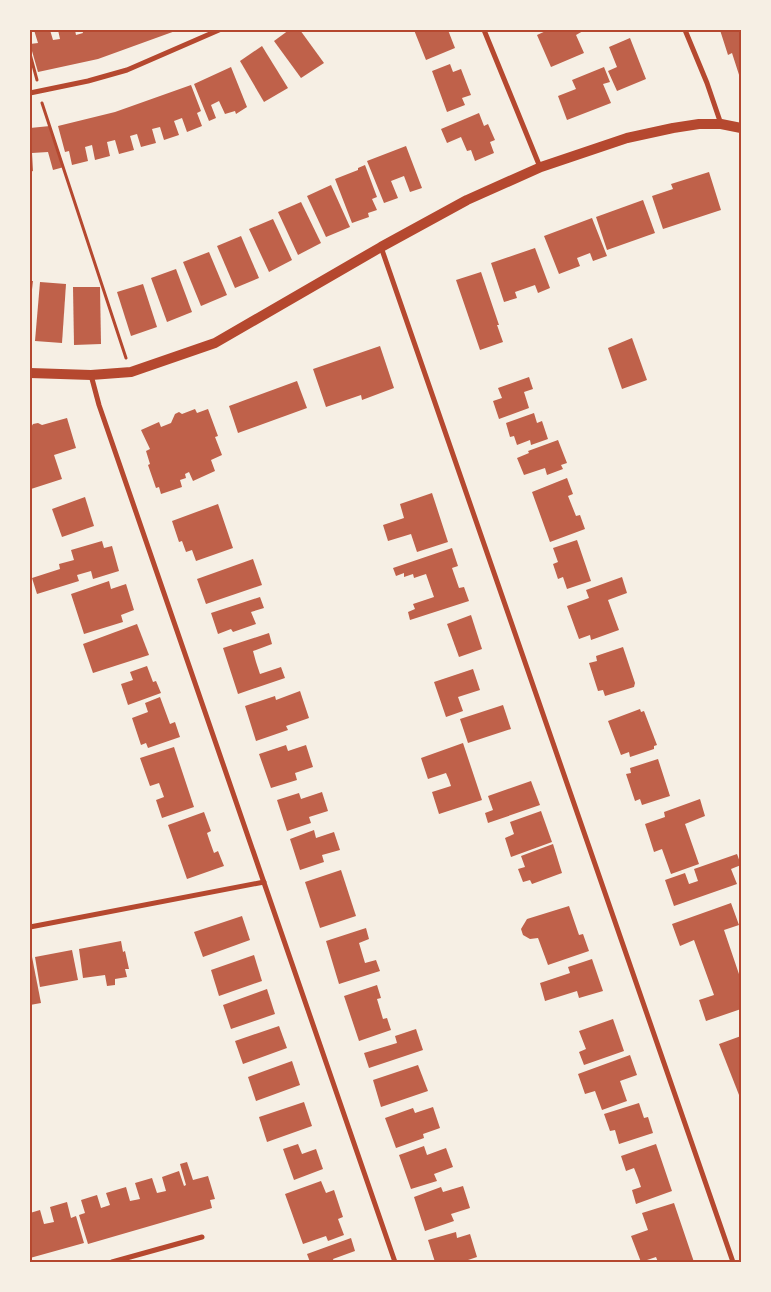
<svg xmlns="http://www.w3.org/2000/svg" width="771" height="1292" font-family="Rubik,sans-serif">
  <rect width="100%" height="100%" fill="#f6efe4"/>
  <!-- building -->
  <g fill="#bf614a">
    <path d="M 34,30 L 50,30 L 53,40 L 60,39 L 58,30 L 75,30 L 76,35 L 83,33 L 82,30 L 178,30 L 98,59 L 38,72 L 30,44 L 38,43 Z"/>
    <path d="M 289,30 L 300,30 L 324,63 L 301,78 L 274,41 Z"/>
    <path d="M 414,30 L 448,30 L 455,48 L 426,60 Z"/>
    <path d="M 548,30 L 583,30 L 583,31 L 576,35 L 584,53 L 551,67 L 537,35 Z"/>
    <path d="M 720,30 L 741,30 L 741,81 L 732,53 L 728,55 Z"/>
    <path d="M 630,38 L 646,79 L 617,91 L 608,71 L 617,67 L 609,47 Z"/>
    <path d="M 262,46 L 288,88 L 264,102 L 240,61 Z"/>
    <path d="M 450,64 L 453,72 L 461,69 L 471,95 L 462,98 L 465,105 L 447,112 L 432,71 Z"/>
    <path d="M 231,67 L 247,107 L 236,114 L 235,111 L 225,114 L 219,101 L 211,105 L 216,118 L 209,121 L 194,84 Z"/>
    <path d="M 604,67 L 610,82 L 603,84 L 611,103 L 567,120 L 558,96 L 576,89 L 572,80 Z"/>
    <path d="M 191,85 L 201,111 L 197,113 L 202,126 L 187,132 L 182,118 L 174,121 L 179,135 L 164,140 L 160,127 L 152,129 L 156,143 L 141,147 L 137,134 L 130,136 L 134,150 L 119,154 L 115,140 L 107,142 L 110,156 L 95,160 L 92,145 L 85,147 L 88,161 L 72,165 L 69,151 L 65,152 L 58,126 L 115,112 Z"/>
    <path d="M 479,113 L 484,126 L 488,124 L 495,140 L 490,142 L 494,153 L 475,161 L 471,150 L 467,151 L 461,137 L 447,143 L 441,129 Z"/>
    <path d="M 50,126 L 64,167 L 53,170 L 48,152 L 32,153 L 33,171 L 30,172 L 30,128 Z"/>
    <path d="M 406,146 L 422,188 L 410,192 L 404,176 L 391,181 L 398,198 L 384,203 L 367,161 Z"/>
    <path d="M 365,165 L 377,197 L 372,199 L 377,210 L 368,213 L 369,217 L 352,223 L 335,179 L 358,170 L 358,168 Z"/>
    <path d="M 709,172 L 721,210 L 663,229 L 652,196 L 673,189 L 671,184 Z"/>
    <path d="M 331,185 L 350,227 L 326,237 L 307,196 Z"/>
    <path d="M 643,200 L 655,233 L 607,250 L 596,217 Z"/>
    <path d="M 301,202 L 321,243 L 298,255 L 278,212 Z"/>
    <path d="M 592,218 L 607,256 L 593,261 L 590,253 L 577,258 L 580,266 L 559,274 L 544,236 Z"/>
    <path d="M 273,219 L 292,260 L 269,272 L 249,229 Z"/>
    <path d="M 241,236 L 259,278 L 235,288 L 217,246 Z"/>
    <path d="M 535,248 L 550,288 L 538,293 L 535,285 L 515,292 L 517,298 L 504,302 L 491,263 Z"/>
    <path d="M 209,252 L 227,295 L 201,306 L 183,262 Z"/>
    <path d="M 176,269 L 192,312 L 167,322 L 151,278 Z"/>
    <path d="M 481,272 L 499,325 L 497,325 L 503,342 L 480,350 L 456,280 Z"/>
    <path d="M 30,281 L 33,281 L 31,298 L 30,297 Z"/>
    <path d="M 40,282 L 66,284 L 62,343 L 35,341 Z"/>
    <path d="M 143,284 L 157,327 L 131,336 L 117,292 Z"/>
    <path d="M 73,287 L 100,287 L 101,344 L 74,345 Z"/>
    <path d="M 632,338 L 647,380 L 622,389 L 608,348 Z"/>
    <path d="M 380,346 L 394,388 L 362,400 L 361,395 L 326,407 L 313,369 Z"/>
    <path d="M 529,377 L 533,389 L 524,392 L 529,408 L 499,419 L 493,401 L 502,398 L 498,388 Z"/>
    <path d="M 297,381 L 307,408 L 238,433 L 229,406 Z"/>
    <path d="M 195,409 L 197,413 L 208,409 L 218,436 L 215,437 L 222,455 L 211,460 L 215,471 L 193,481 L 189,472 L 185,474 L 186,478 L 180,480 L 182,487 L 161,494 L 159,487 L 156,488 L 148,465 L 150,464 L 146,451 L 150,449 L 141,430 L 159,422 L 161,427 L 171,423 L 175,414 L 179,412 L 182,414 Z"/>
    <path d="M 534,413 L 537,423 L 542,421 L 548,439 L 531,445 L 530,440 L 517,445 L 514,436 L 510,437 L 506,423 Z"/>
    <path d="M 67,418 L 76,448 L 54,455 L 62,479 L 31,489 L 30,429 L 33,424 L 38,423 L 42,425 Z"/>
    <path d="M 558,440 L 567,463 L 561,465 L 563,469 L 547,475 L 545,468 L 524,475 L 517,458 L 529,453 L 528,451 Z"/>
    <path d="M 567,478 L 573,494 L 568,496 L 576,516 L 580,515 L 585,529 L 550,542 L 532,492 Z"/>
    <path d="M 432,493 L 448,542 L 417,552 L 411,534 L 388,541 L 383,525 L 404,518 L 400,504 Z"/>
    <path d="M 85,497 L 94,526 L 62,537 L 52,509 Z"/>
    <path d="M 218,504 L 233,548 L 196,561 L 192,550 L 186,552 L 182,541 L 179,542 L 172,521 Z"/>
    <path d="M 577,540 L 591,581 L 567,589 L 563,577 L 558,579 L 553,564 L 558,562 L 553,548 Z"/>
    <path d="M 102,541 L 104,548 L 112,546 L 119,571 L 93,579 L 91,571 L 77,575 L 79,581 L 37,594 L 32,578 L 60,569 L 59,564 L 74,560 L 71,550 Z"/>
    <path d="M 452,548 L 458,566 L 452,568 L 459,588 L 464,587 L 469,601 L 410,620 L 408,612 L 415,609 L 413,604 L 434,597 L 426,574 L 414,578 L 413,574 L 404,577 L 404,573 L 396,576 L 393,568 Z"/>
    <path d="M 253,559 L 262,585 L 206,604 L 197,579 Z"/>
    <path d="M 622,577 L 627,593 L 608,600 L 619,630 L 591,640 L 590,635 L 579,639 L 567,606 L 589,598 L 586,590 Z"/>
    <path d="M 109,581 L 111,589 L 126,584 L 134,610 L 121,615 L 123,622 L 84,634 L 71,594 Z"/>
    <path d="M 260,597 L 264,608 L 251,612 L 256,624 L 233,632 L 231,629 L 218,634 L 211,613 Z"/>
    <path d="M 471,615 L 482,649 L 459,657 L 447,624 Z"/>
    <path d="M 137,624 L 149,655 L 93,673 L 83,644 Z"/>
    <path d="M 269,633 L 272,644 L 253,651 L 256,662 L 260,674 L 281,667 L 285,678 L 238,694 L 223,648 Z"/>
    <path d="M 623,647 L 635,683 L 634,687 L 605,696 L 603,690 L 598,691 L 589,663 L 597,661 L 596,656 Z"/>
    <path d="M 147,666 L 153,682 L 156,681 L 161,693 L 128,705 L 121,684 L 133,680 L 130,672 Z"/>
    <path d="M 473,669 L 480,690 L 458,697 L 463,711 L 446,717 L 434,682 Z"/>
    <path d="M 300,691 L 309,718 L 286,726 L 288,730 L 256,741 L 245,706 L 275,696 L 276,700 Z"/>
    <path d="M 160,697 L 170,724 L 175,722 L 180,737 L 148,748 L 146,743 L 141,745 L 132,718 L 148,712 L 145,703 Z"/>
    <path d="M 503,705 L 511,729 L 468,743 L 460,719 Z"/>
    <path d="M 640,709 L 641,712 L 644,711 L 657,745 L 654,746 L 654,749 L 630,757 L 629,752 L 621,755 L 608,721 Z"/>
    <path d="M 463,743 L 482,800 L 439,814 L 432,792 L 451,786 L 449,780 L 446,773 L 428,779 L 421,758 Z"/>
    <path d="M 286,745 L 288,751 L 306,745 L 313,767 L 295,773 L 297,780 L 271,788 L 259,754 Z"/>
    <path d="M 174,747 L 194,807 L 162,818 L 156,800 L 164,797 L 159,783 L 150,786 L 140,758 Z"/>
    <path d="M 658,759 L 670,796 L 642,805 L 640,799 L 635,801 L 626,774 L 631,773 L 630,768 Z"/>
    <path d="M 531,781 L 540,805 L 488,823 L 485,813 L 493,810 L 488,796 Z"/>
    <path d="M 322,792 L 328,811 L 309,817 L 311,823 L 287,831 L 277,800 L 299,793 L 301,799 Z"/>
    <path d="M 700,799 L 705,816 L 685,824 L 699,864 L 671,874 L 662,849 L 654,852 L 645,824 L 665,817 L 664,812 Z"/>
    <path d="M 541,811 L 552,842 L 511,857 L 505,838 L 514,834 L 510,822 Z"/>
    <path d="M 204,812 L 211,831 L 207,833 L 210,842 L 214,853 L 218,851 L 224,866 L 187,879 L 168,825 Z"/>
    <path d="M 314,830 L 316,838 L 334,832 L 340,850 L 322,855 L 324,862 L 300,870 L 290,839 Z"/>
    <path d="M 553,844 L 562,873 L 532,884 L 530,880 L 523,882 L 518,869 L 525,867 L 521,856 Z"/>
    <path d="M 737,854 L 741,865 L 731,869 L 737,884 L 674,906 L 665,880 L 685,873 L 689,884 L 698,881 L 694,869 Z"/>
    <path d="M 341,870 L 356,916 L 320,928 L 305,882 Z"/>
    <path d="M 731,903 L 739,925 L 724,930 L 741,980 L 741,1009 L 706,1021 L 699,1000 L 714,995 L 694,940 L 680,946 L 672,924 Z"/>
    <path d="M 569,906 L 579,935 L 583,934 L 589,951 L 548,965 L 538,938 L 530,939 L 523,935 L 521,929 L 527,919 Z"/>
    <path d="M 242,916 L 250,940 L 203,957 L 194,932 Z"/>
    <path d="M 366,928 L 369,939 L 359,943 L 365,963 L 376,960 L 380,971 L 339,984 L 326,941 Z"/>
    <path d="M 121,941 L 123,952 L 125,951 L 129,969 L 125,969 L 127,977 L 115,979 L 115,985 L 107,986 L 105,975 L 83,978 L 79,949 Z"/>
    <path d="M 72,950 L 78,980 L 40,987 L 35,957 Z"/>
    <path d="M 254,955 L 262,981 L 219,996 L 211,970 Z"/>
    <path d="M 30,957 L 32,957 L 41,1003 L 30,1005 Z"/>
    <path d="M 592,959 L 603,991 L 579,998 L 577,991 L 545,1001 L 540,983 L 570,973 L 568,967 Z"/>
    <path d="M 377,985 L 381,998 L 377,999 L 383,1019 L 387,1018 L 391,1030 L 359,1041 L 344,996 Z"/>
    <path d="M 267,989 L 275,1014 L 231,1029 L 223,1005 Z"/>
    <path d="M 613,1019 L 624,1051 L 584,1065 L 579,1052 L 586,1049 L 579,1031 Z"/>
    <path d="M 279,1026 L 287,1048 L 243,1064 L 235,1041 Z"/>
    <path d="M 416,1029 L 423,1050 L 369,1068 L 364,1053 L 397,1043 L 395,1036 Z"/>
    <path d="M 741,1036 L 741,1100 L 719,1044 Z"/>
    <path d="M 630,1055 L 637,1075 L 620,1081 L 627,1101 L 602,1110 L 595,1091 L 585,1094 L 578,1074 Z"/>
    <path d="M 292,1061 L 300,1085 L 256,1101 L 248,1077 Z"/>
    <path d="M 418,1065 L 428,1091 L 381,1107 L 373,1080 Z"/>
    <path d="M 304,1102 L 312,1126 L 267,1142 L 259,1117 Z"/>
    <path d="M 639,1103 L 644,1118 L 648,1117 L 653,1133 L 619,1144 L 615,1130 L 610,1131 L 604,1114 Z"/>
    <path d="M 433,1107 L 440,1128 L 423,1134 L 424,1138 L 396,1148 L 385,1118 L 413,1108 L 415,1113 Z"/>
    <path d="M 298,1144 L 302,1154 L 316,1149 L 323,1169 L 294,1180 L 283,1149 Z"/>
    <path d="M 656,1144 L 672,1191 L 636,1204 L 632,1190 L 641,1187 L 638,1178 L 634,1168 L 626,1171 L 621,1156 Z"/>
    <path d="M 424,1146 L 427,1155 L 446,1148 L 453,1167 L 434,1174 L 437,1181 L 411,1189 L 399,1155 Z"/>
    <path d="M 187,1162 L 193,1180 L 208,1176 L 215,1199 L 210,1200 L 212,1208 L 88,1244 L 79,1215 L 85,1213 L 81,1200 L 97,1195 L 101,1208 L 110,1205 L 106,1193 L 126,1187 L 130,1201 L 140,1199 L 135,1183 L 152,1178 L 157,1193 L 166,1191 L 162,1177 L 179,1171 L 184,1186 L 186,1185 L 180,1164 Z"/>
    <path d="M 321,1181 L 326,1193 L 334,1190 L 343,1217 L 338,1219 L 344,1235 L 328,1241 L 326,1236 L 303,1244 L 285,1194 Z"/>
    <path d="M 463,1186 L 470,1208 L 451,1214 L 454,1221 L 425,1231 L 414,1197 L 441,1187 L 443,1192 Z"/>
    <path d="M 67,1202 L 71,1218 L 76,1216 L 84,1243 L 30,1258 L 30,1213 L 40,1210 L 44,1224 L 54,1222 L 50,1207 Z"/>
    <path d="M 674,1203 L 694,1262 L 658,1262 L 656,1257 L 641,1262 L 631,1236 L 648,1230 L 642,1213 Z"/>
    <path d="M 456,1232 L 457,1238 L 470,1234 L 477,1257 L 462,1262 L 435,1262 L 428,1240 Z"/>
    <path d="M 351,1238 L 355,1251 L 333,1259 L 334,1262 L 310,1262 L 307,1254 Z"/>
  </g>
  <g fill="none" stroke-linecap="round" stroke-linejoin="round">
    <!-- path -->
    <g stroke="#b5482f" stroke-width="3">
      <path d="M 30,54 L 37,80"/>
      <path d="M 42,103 L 126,358"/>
    </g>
    <!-- minor -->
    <g stroke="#b5482f" stroke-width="5">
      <path d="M 484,30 L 540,167"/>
      <path d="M 685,30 L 707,83 L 721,124"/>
      <path d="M 30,93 L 88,81 L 127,70 L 219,30"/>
      <path d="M 381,247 L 733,1262"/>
      <path d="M 91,375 L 99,405 L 395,1262"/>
      <path d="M 30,927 L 264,882"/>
      <path d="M 112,1262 L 202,1237"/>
    </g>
    <!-- secondary -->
    <path stroke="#b5482f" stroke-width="10" d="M 30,373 L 91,375 L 131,372 L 215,343 L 381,247 L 467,200 L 541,167 L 627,138 L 673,128 L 699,124 L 721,124 L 741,128"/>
  </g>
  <!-- border -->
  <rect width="771" height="1292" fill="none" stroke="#f6efe4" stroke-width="62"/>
  <rect x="31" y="31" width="709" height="1230" fill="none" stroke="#b5482f" stroke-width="2"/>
</svg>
